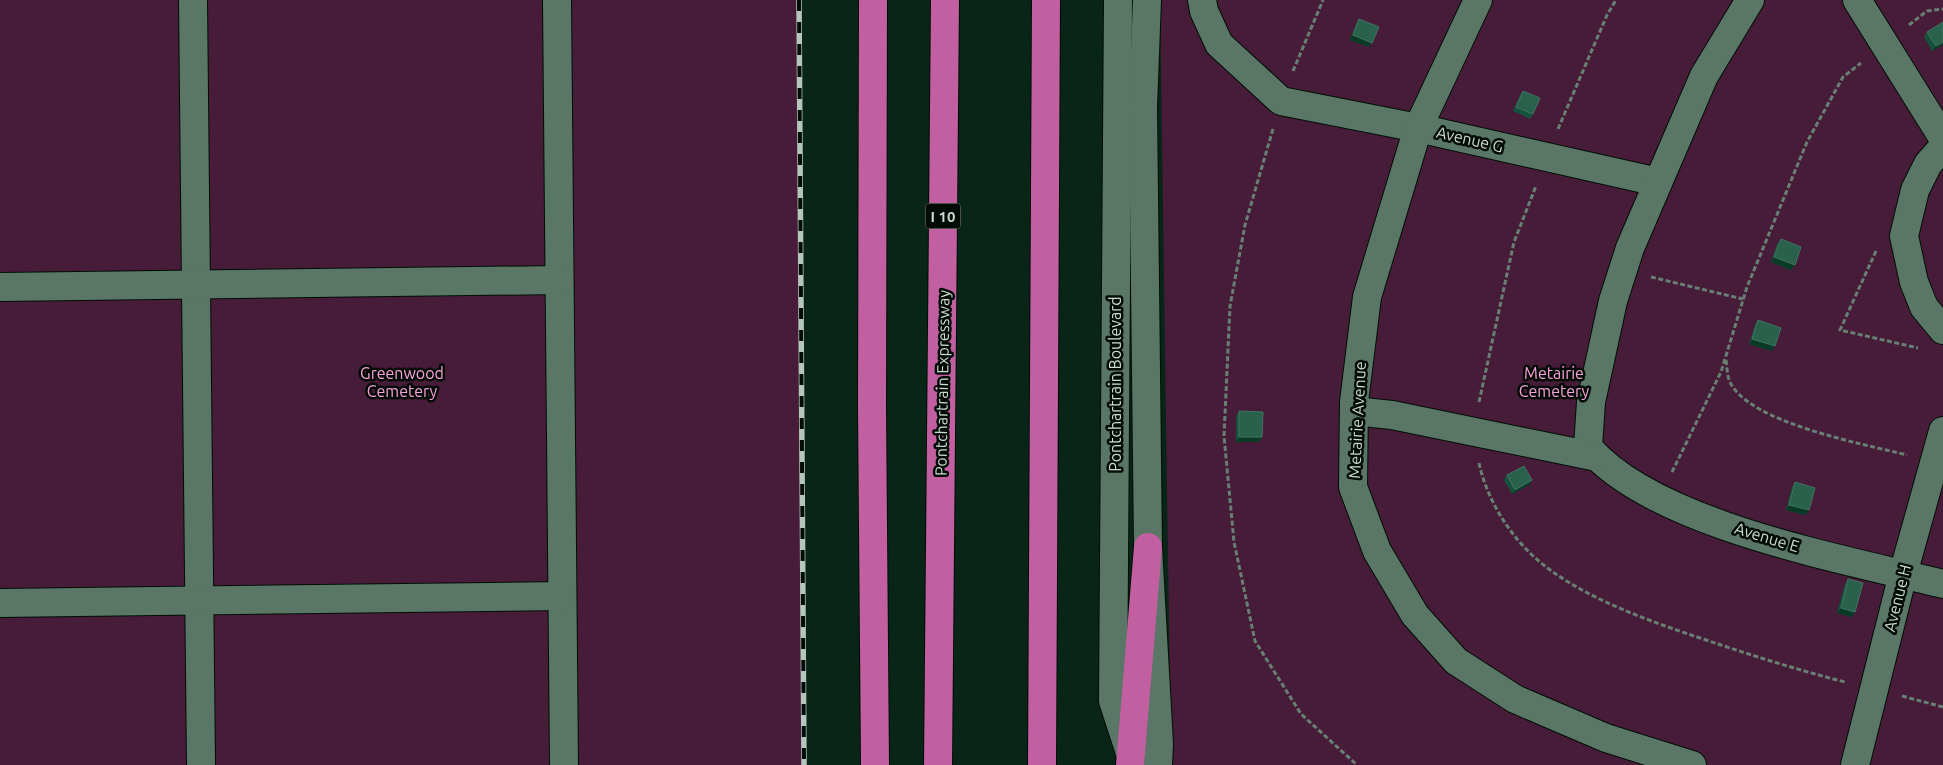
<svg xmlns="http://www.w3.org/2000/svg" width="1943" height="765" font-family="Ubuntu,sans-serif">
  <rect width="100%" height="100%" fill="#092518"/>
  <!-- green -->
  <g fill="#471c39">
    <path d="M 0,0 L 799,0 L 804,765 L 0,765 Z"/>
    <path d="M 1160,0 L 1943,0 L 1943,765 L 1171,765 Z"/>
  </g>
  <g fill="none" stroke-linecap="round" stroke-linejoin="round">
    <!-- minor casing -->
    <g stroke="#000e04" stroke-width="30">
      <g id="minor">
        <path d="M 193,0 L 201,765"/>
        <path d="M 557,0 L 564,765"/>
        <path d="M 1118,0 L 1113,701 L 1131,756"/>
        <path d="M 1147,0 L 1143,107 L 1148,547 L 1159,744 L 1158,765"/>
        <path d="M 1202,0 L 1204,11 L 1219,44 L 1281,101 L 1418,128 L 1658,182"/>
        <path d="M 1478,0 L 1418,128 L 1367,297 L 1354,402 L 1353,487 L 1377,551 L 1415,615 L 1456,661 L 1515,699 L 1606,738 L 1692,765"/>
        <path d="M 1750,0 L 1704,76 L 1630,248 L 1613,301 L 1591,402 L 1588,447 C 1654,525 1845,559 1943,584"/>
        <path d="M 1857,0 L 1943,138"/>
        <path d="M 1943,147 L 1928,164 L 1915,190 L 1904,236 L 1914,282 L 1924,307 L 1943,330"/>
        <path d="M 0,287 L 558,280"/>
        <path d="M 1354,411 L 1392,415 L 1597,457"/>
        <path d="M 0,603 L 561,596"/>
        <path d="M 1855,765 L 1903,574 L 1943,431"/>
      </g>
    </g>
    <!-- highway casing -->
    <g stroke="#000e04" stroke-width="30">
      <g id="highway">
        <path d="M 873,0 L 872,407 L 875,765"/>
        <path d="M 938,765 L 945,0"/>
        <path d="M 1042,765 L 1046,0"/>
        <path d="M 1130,765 L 1148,547"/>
      </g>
    </g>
    <!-- path -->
    <g stroke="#697f74" stroke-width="3" stroke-dasharray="5 2.5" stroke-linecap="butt">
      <path d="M 1909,25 L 1927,11 L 1943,9"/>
      <path d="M 1293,71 L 1323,0"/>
      <path d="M 1273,129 L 1245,225 L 1230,306 L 1224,436 L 1234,542 L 1255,641 L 1301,714 L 1357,765"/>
      <path d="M 1558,129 L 1607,15 L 1616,0"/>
      <path d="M 1876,251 L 1840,330 L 1918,348"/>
      <path d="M 1651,277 L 1743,299"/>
      <path d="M 1726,360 C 1727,366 1727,376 1730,382 C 1749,423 1864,444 1907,455"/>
      <path d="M 1479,402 L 1514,242 L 1536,186"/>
      <path d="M 1479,463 C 1486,496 1506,530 1531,554 C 1577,598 1658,624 1718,644 C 1760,658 1802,671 1845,682"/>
      <path d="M 1672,472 L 1721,372 L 1747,287 L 1807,142 L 1843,77 L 1861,63"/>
      <path d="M 1902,696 L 1943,707"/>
    </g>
    <!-- minor -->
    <use href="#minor" stroke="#597666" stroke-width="28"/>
    <!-- highway -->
    <use href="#highway" stroke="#c25fa1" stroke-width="28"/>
    <!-- rail casing -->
    <g stroke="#b5c7bd" stroke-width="5.5">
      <path id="rail" d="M 799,0 L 804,765"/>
    </g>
    <!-- rail -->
    <use href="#rail" stroke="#030b06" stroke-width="4" stroke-dasharray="11" stroke-linecap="butt"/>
  </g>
  <!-- wall -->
  <g fill="#16523b">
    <path d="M 1359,19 L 1369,47 L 1350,40 L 1356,24 Z"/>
    <path d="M 1927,32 L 1943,45 L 1932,51 L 1924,37 Z"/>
    <path d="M 1523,91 L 1533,114 L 1530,119 L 1513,111 L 1520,95 Z"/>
    <path d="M 1781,239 L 1791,270 L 1771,262 L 1777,244 Z"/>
    <path d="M 1758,320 L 1772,351 L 1749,344 L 1755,325 Z"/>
    <path d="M 1239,411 L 1259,442 L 1236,442 L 1236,416 Z"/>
    <path d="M 1507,475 L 1532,480 L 1529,485 L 1512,494 L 1504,480 Z"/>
    <path d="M 1795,482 L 1805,515 L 1786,510 L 1792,487 Z"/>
    <path d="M 1848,579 L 1855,612 L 1852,617 L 1837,613 L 1845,584 Z"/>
  </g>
  <!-- shaded-wall -->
  <g fill="#083a26">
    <path d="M 1353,35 L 1372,43 L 1369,47 L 1350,40 Z"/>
    <path d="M 1943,42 L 1943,45 L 1932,51 L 1936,46 Z"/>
    <path d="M 1774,257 L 1795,265 L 1791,270 L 1771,262 Z"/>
    <path d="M 1752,339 L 1775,346 L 1772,351 L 1749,344 Z"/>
    <path d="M 1239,437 L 1262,437 L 1259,442 L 1236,442 Z"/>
    <path d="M 1532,480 L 1529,485 L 1512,494 L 1515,490 Z"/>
    <path d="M 1789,505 L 1809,510 L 1805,515 L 1786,510 Z"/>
    <path d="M 1841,608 L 1855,612 L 1852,617 L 1837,613 Z"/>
  </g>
  <!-- building -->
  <g fill="#29614c" stroke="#437461">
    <path d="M 1359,19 L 1379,27 L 1372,43 L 1353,35 Z"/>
    <path d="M 1943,22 L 1943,42 L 1936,46 L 1927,32 Z"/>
    <path d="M 1523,91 L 1540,98 L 1533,114 L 1516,107 Z"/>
    <path d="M 1781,239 L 1801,247 L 1795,265 L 1774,257 Z"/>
    <path d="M 1758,320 L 1781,328 L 1775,346 L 1752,339 Z"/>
    <path d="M 1239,411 L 1263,412 L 1262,437 L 1239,437 Z"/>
    <path d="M 1524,466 L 1532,480 L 1515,490 L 1507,475 Z"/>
    <path d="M 1795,482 L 1815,488 L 1809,510 L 1789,505 Z"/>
    <path d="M 1848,579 L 1863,583 L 1855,612 L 1841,608 Z"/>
  </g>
  <g text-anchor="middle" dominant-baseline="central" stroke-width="5" stroke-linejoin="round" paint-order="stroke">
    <!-- shield labels -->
    <rect fill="#030b06" stroke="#909d96" stroke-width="1" x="925.5" y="203.5" width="35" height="25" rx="4"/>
    <g font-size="15" font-weight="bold" fill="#ccdcd3">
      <text x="943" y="216">I 10</text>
    </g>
    <!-- street labels -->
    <g font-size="16" fill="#ccdcd3" stroke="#030b06">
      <text transform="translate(1470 139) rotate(13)">Avenue G</text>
      <text transform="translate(942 383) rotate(-89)">Pontchartrain Expressway</text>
      <text transform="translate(1115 384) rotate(-90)">Pontchartrain Boulevard</text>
      <text transform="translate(1357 420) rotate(-87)">Metairie Avenue</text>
      <text transform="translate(1767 537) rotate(17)">Avenue E</text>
      <text transform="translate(1897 598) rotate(-76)">Avenue H</text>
    </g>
    <!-- park labels -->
    <g font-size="16" fill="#faa2da" stroke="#030b06">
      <text x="402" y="373">Greenwood<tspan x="402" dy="18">Cemetery</tspan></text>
      <text x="1554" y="373">Metairie<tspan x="1554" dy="18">Cemetery</tspan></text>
    </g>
  </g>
</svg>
